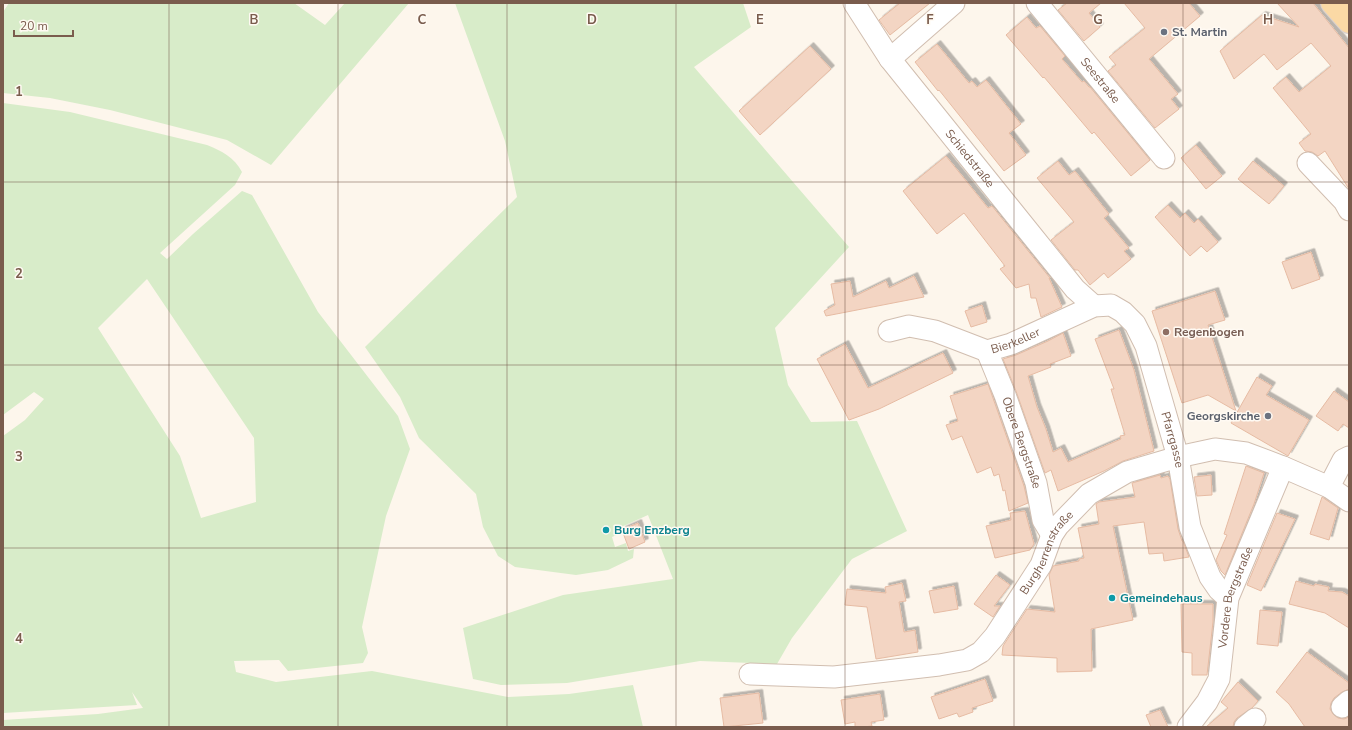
<svg xmlns="http://www.w3.org/2000/svg" width="1352" height="730" font-family="'Nunito Sans',sans-serif">
  <defs>
    <filter id="shadow"><feDropShadow dx="3.5" dy="-3.5" stdDeviation="0" flood-color="#0004"/></filter>
  </defs>
  <rect width="100%" height="100%" fill="#fdf6ec"/>
  <!-- green -->
  <g fill="#d8ecc9" fill-rule="evenodd">
    <path d="M 9,3 L 294,3 L 325,25 L 345,3 L 409,3 L 271,165 L 227,140 L 110,110 L 50,98 L 3,93 L 3,12 Z"/>
    <path d="M 455,3 L 743,3 L 751,27 L 694,67 L 849,247 L 775,328 L 788,385 L 811,422 L 857,421 L 907,531 L 852,559 L 792,638 L 777,664 L 700,661 L 567,683 L 501,685 L 473,679 L 463,628 L 563,595 L 673,579 L 648,515 L 619,528 L 621,533 L 612,537 L 615,547 L 626,543 L 628,551 L 634,549 L 633,558 L 608,570 L 576,575 L 515,567 L 498,556 L 483,527 L 476,494 L 419,438 L 400,397 L 365,347 L 517,197 L 505,141 Z"/>
    <path d="M 3,103 L 70,112 L 207,145 C 222,151 234,157 242,172 L 235,185 L 160,253 L 167,259 L 193,234 L 242,191 L 252,195 L 318,312 L 398,416 L 410,449 L 386,516 L 362,627 L 368,653 L 363,663 L 288,671 L 279,660 L 234,661 L 236,672 L 276,682 L 372,671 L 508,697 L 569,694 L 633,685 L 643,727 L 3,727 L 3,720 L 98,714 L 143,708 L 132,692 L 137,705 L 3,713 L 3,436 L 25,420 L 44,399 L 34,392 L 3,415 ZM 147,279 L 254,438 L 256,502 L 201,518 L 180,456 L 98,328 Z"/>
  </g>
  <!-- building -->
  <g fill="#f3d5c3" stroke="#e6bba3" filter="url(#shadow)">
    <path d="M 900,3 L 930,3 L 890,35 L 879,20 Z"/>
    <path d="M 1067,3 L 1101,3 L 1089,13 L 1100,27 L 1084,41 L 1058,10 Z"/>
    <path d="M 1124,3 L 1189,3 L 1200,16 L 1149,59 L 1178,94 L 1171,99 L 1179,109 L 1155,128 L 1108,71 L 1116,65 L 1109,57 L 1145,28 Z"/>
    <path d="M 1277,3 L 1313,3 L 1349,48 L 1349,189 L 1325,151 L 1318,156 L 1312,152 L 1305,151 L 1299,143 L 1311,134 L 1273,88 L 1286,77 L 1299,92 L 1331,66 L 1311,43 L 1277,70 L 1264,54 L 1234,79 L 1220,51 L 1262,15 L 1299,27 Z"/>
    <path d="M 1027,17 L 1036,28 L 1040,26 L 1065,56 L 1062,59 L 1082,82 L 1084,81 L 1089,87 L 1090,87 L 1150,160 L 1131,176 L 1094,132 L 1092,134 L 1044,77 L 1043,78 L 1006,35 Z"/>
    <path d="M 937,44 L 969,83 L 972,81 L 977,87 L 986,80 L 1021,124 L 1009,133 L 1026,155 L 1004,171 L 939,90 L 938,91 L 915,62 Z"/>
    <path d="M 810,46 L 831,69 L 760,135 L 739,111 Z"/>
    <path d="M 1196,145 L 1222,176 L 1206,189 L 1181,158 Z"/>
    <path d="M 946,156 L 988,208 L 992,206 L 1050,278 L 1049,278 L 1062,307 L 1041,317 L 1036,298 L 1031,298 L 1029,284 L 1016,288 L 1000,269 L 1005,266 L 964,213 L 937,234 L 903,191 Z"/>
    <path d="M 1058,161 L 1069,175 L 1075,171 L 1109,214 L 1104,218 L 1129,248 L 1124,251 L 1131,259 L 1108,278 L 1104,273 L 1090,285 L 1078,270 L 1075,270 L 1051,240 L 1074,222 L 1037,178 Z"/>
    <path d="M 1253,161 L 1284,186 L 1269,204 L 1238,179 Z"/>
    <path d="M 1168,205 L 1180,218 L 1185,213 L 1194,223 L 1198,219 L 1218,242 L 1207,252 L 1201,246 L 1190,256 L 1155,217 Z"/>
    <path d="M 1311,252 L 1320,279 L 1292,289 L 1282,262 Z"/>
    <path d="M 914,276 L 924,297 L 826,316 L 824,311 L 835,305 L 831,284 L 850,281 L 853,297 L 886,281 L 889,288 Z"/>
    <path d="M 1215,291 L 1225,320 L 1208,325 L 1236,411 L 1208,395 L 1182,403 L 1152,311 Z"/>
    <path d="M 982,305 L 987,322 L 971,327 L 965,311 Z"/>
    <path d="M 1119,330 L 1134,370 L 1154,451 L 1123,461 L 1104,471 L 1058,491 L 1051,470 L 1045,473 L 1016,391 L 1003,359 L 1016,355 L 1048,341 L 1063,333 L 1071,356 L 1050,364 L 1051,367 L 1028,376 L 1037,407 L 1046,429 L 1053,452 L 1061,448 L 1068,462 L 1121,439 L 1120,436 L 1125,435 L 1111,389 L 1114,389 L 1095,339 Z"/>
    <path d="M 845,344 L 868,388 L 943,353 L 953,373 L 879,409 L 849,420 L 817,359 Z"/>
    <path d="M 1257,377 L 1272,386 L 1266,395 L 1309,420 L 1288,456 L 1231,423 Z"/>
    <path d="M 988,384 L 1024,486 L 1028,503 L 1009,511 L 1005,490 L 1003,491 L 999,474 L 994,476 L 991,467 L 977,473 L 962,436 L 952,440 L 946,425 L 958,421 L 950,396 Z"/>
    <path d="M 1334,391 L 1349,402 L 1349,428 L 1343,424 L 1338,431 L 1316,416 Z"/>
    <path d="M 1246,466 L 1264,473 L 1254,504 L 1225,575 L 1221,571 L 1216,560 L 1227,535 L 1224,534 Z"/>
    <path d="M 1160,475 L 1161,478 L 1168,476 L 1170,479 L 1178,529 L 1182,541 L 1183,541 L 1189,557 L 1164,561 L 1163,553 L 1149,554 L 1144,522 L 1113,526 L 1133,620 L 1091,629 L 1092,671 L 1057,672 L 1057,658 L 1002,655 L 1003,646 L 1027,609 L 1055,612 L 1049,575 L 1053,566 L 1079,561 L 1079,559 L 1084,558 L 1078,528 L 1099,524 L 1096,504 L 1099,502 L 1135,497 L 1132,483 Z"/>
    <path d="M 1211,475 L 1212,495 L 1197,496 L 1194,477 Z"/>
    <path d="M 1322,497 L 1338,508 L 1329,540 L 1310,534 Z"/>
    <path d="M 1025,511 L 1034,544 L 1030,550 L 995,558 L 986,526 L 1011,520 L 1010,513 Z"/>
    <path d="M 1277,513 L 1295,519 L 1261,591 L 1247,585 Z"/>
    <path d="M 638,523 L 645,542 L 629,549 L 622,530 Z"/>
    <path d="M 996,575 L 1010,585 L 994,606 L 1000,606 L 993,617 L 974,604 Z"/>
    <path d="M 1296,581 L 1314,586 L 1315,584 L 1329,587 L 1328,591 L 1342,592 L 1349,596 L 1349,628 L 1325,613 L 1289,604 Z"/>
    <path d="M 902,583 L 906,601 L 899,602 L 904,632 L 915,630 L 918,652 L 876,659 L 867,607 L 845,605 L 847,589 L 886,593 L 885,587 Z"/>
    <path d="M 954,586 L 958,609 L 934,613 L 929,591 Z"/>
    <path d="M 1181,604 L 1213,604 L 1213,622 L 1207,675 L 1192,675 L 1192,653 L 1182,652 Z"/>
    <path d="M 1260,610 L 1282,612 L 1278,646 L 1257,644 Z"/>
    <path d="M 1307,652 L 1349,683 L 1349,689 L 1342,692 L 1334,698 L 1331,703 L 1330,709 L 1333,714 L 1338,718 L 1344,719 L 1349,717 L 1349,727 L 1305,727 L 1289,704 L 1276,692 Z"/>
    <path d="M 985,679 L 993,701 L 972,708 L 973,712 L 959,717 L 957,713 L 939,719 L 931,697 Z"/>
    <path d="M 1238,682 L 1258,701 L 1252,708 L 1237,718 L 1234,722 L 1233,727 L 1206,727 L 1228,708 L 1221,702 Z"/>
    <path d="M 759,693 L 763,723 L 724,727 L 720,698 Z"/>
    <path d="M 880,694 L 884,720 L 871,722 L 872,726 L 863,727 L 855,727 L 855,722 L 845,724 L 841,700 Z"/>
    <path d="M 1160,710 L 1168,727 L 1151,727 L 1146,715 Z"/>
  </g>
  <g fill="none" stroke-linecap="round" stroke-linejoin="round">
    <!-- minor casing -->
    <g stroke="#d1beb0" stroke-width="23">
      <g id="minor">
        <path id="s1" d="M 854,3 L 890,59 L 1075,289 L 1094,306"/>
        <path id="s2" d="M 1037,3 L 1164,158"/>
        <path d="M 890,59 L 954,3"/>
        <path d="M 1308,163 L 1344,201 L 1349,210"/>
        <path id="s3" d="M 889,331 L 909,326 L 935,331 L 987,351 L 1011,344 L 1094,306 L 1111,305 L 1123,312 L 1135,324 L 1146,346 L 1178,457 L 1190,527 L 1210,577 L 1219,590 L 1228,598"/>
        <path id="s4" d="M 987,351 L 1005,395 L 1036,483 L 1043,520 L 1052,535"/>
        <path d="M 1329,487 L 1343,460 L 1349,457"/>
        <path id="s5" d="M 750,674 L 834,677 L 939,665 L 967,660 L 981,652 L 995,636 L 1041,565 L 1052,535 L 1058,526 L 1089,494 L 1127,472 L 1178,457 L 1215,449 L 1246,453 L 1283,467 L 1329,487 L 1349,501"/>
        <path d="M 1342,707 L 1349,701"/>
        <path id="s6" d="M 1188,727 L 1207,702 L 1219,679 L 1228,598 L 1283,467"/>
        <path d="M 1245,727 L 1255,719"/>
      </g>
    </g>
    <!-- major casing -->
    <g stroke="#dad1cd" stroke-width="24">
      <path id="major" d="M 1332,3 L 1349,22"/>
    </g>
    <!-- minor -->
    <use href="#minor" stroke="#fff" stroke-width="21"/>
    <!-- major -->
    <use href="#major" stroke="#fbd9a5" stroke-width="22"/>
  </g>
  <!-- grid -->
  <path fill="none" stroke="#7a5c4d" stroke-width="1" stroke-opacity="0.55" d="M 169,3 L 169,727M 338,3 L 338,727M 507,3 L 507,727M 676,3 L 676,727M 845,3 L 845,727M 1014,3 L 1014,727M 1183,3 L 1183,727M 3,182 L 1349,182M 3,365 L 1349,365M 3,548 L 1349,548"/>
  <!-- markers -->
  <g fill="#6b7280" stroke="#fffaf3" stroke-width="1.5">
    <circle cx="1164" cy="32" r="4"/>
    <circle cx="1268" cy="416" r="4"/>
  </g>
  <circle fill="#8d6e63" stroke="#fffaf3" stroke-width="1.5" cx="1166" cy="332" r="4"/>
  <g fill="#0f9aa8" stroke="#fffaf3" stroke-width="1.5">
    <circle cx="606" cy="530" r="4"/>
    <circle cx="1112" cy="598" r="4"/>
  </g>
  <g text-anchor="middle" dominant-baseline="central" stroke-width="3" stroke-linejoin="round" paint-order="stroke">
    <!-- worship labels -->
    <g font-size="12" font-weight="bold" fill="#5b616d" stroke="#fffaf3" text-anchor="start">
      <text x="1172" y="32">St. Martin</text>
      <text x="1260" y="416" text-anchor="end">Georgskirche</text>
    </g>
    <!-- street labels -->
    <g font-size="12" fill="#7a5c4d" stroke="#fffaf3">
      <text stroke="none"><textPath href="#s2" startOffset="100">Seestraße</textPath></text>
      <text stroke="none"><textPath href="#s1" startOffset="194">Schiedstraße</textPath></text>
      <text stroke="none"><textPath href="#s3" startOffset="133">Bierkeller</textPath></text>
      <text stroke="none"><textPath href="#s3" startOffset="389">Pfarrgasse</textPath></text>
      <text stroke="none"><textPath href="#s4" startOffset="98">Obere Bergstraße</textPath></text>
      <text stroke="none"><textPath href="#s5" startOffset="354">Burgherrenstraße</textPath></text>
      <text stroke="none"><textPath href="#s6" startOffset="141">Vordere Bergstraße</textPath></text>
    </g>
    <!-- education labels -->
    <g font-size="12" font-weight="bold" fill="#785e54" stroke="#fffaf3" text-anchor="start">
      <text x="1174" y="332">Regenbogen</text>
    </g>
    <!-- culture labels -->
    <g font-size="12" font-weight="bold" fill="#0d838f" stroke="#fffaf3" text-anchor="start">
      <text x="614" y="530">Burg Enzberg</text>
      <text x="1120" y="598">Gemeindehaus</text>
    </g>
  </g>
  <g font-size="13" text-anchor="middle" font-weight="bold" fill="#7a5c4d" stroke="#fffaf3" stroke-width="3" stroke-linejoin="round" paint-order="stroke">
    <text x="254" y="24">B</text>
    <text x="422" y="24">C</text>
    <text x="592" y="24">D</text>
    <text x="760" y="24">E</text>
    <text x="930" y="24">F</text>
    <text x="1098" y="24">G</text>
    <text x="1268" y="24">H</text>
    <text x="19" y="96">1</text>
    <text x="19" y="278">2</text>
    <text x="19" y="461">3</text>
    <text x="19" y="643">4</text>
  </g>
  <!-- border -->
  <rect width="1352" height="730" fill="none" stroke="#7a5c4d" stroke-width="8"/>
  <!-- scale -->
  <path d="M14 30v6h59v-6" fill="none" stroke="#7a5c4d" stroke-width="2"/>
  <text x="20" y="30" font-size="12" fill="#7a5c4d" stroke="#fffaf3" stroke-width="3" paint-order="stroke">20 m</text>
</svg>
